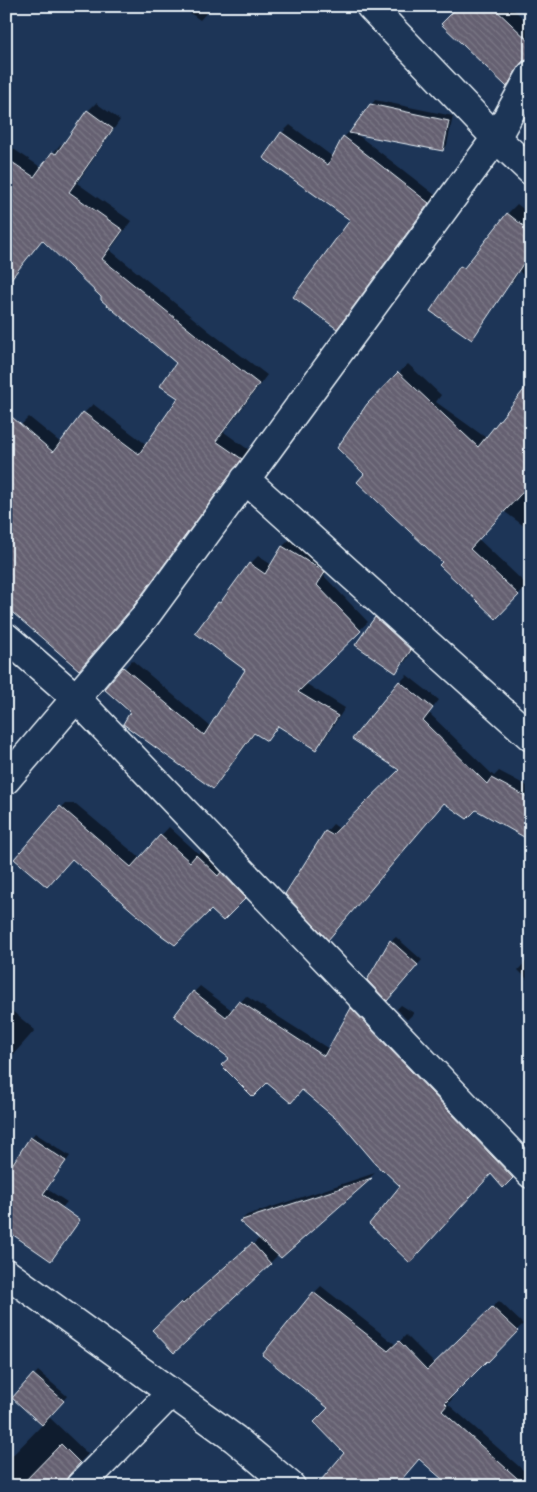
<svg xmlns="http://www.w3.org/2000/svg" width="537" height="1492" font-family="Caveat,sans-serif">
  <defs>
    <pattern id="building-back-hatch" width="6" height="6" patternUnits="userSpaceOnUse" patternTransform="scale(1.25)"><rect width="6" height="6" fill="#656171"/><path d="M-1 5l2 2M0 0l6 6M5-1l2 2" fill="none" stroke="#7b7886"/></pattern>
  </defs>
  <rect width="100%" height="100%" fill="#1d3557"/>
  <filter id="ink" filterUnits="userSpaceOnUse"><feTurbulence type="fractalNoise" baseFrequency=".02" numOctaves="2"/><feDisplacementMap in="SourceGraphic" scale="10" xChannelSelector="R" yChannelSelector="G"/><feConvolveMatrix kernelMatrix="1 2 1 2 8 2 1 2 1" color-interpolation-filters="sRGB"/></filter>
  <g filter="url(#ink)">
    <!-- shadow -->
    <g fill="#0007">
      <path d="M 180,6 L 213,6 L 200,20 Z"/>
      <path d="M 461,6 L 510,6 L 531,26 L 531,58 L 524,60 L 516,76 L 507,85 Z"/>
      <path d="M 375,100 L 453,116 L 447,145 L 443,150 L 354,132 L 435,195 L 344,320 L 336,327 L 352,220 L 265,157 L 282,133 L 290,125 L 333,157 L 344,137 L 351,130 L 352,131 Z"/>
      <path d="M 96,103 L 120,120 L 77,183 L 131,221 L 110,250 L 209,331 L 267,375 L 224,432 L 249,450 L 140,598 L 87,660 L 21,425 L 29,417 L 61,443 L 84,413 L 93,404 L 147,445 L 180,397 L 178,363 L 102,297 L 43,239 L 6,285 L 6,144 L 42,168 L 53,153 L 61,144 L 63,146 L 88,111 Z"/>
      <path d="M 517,204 L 531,215 L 531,283 L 519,271 L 514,280 L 505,289 L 508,213 Z"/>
      <path d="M 408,364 L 441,395 L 436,402 L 531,470 L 531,531 L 400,436 L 368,404 Z"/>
      <path d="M 472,533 L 527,585 L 506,608 L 441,565 Z"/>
      <path d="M 290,539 L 331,564 L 324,576 L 368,622 L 305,683 L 345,708 L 324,740 L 316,748 L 279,725 L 267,740 L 255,733 L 220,780 L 213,788 L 106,689 L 132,660 L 211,727 L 246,670 L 219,603 L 227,595 L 250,564 L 258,556 L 272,565 L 283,546 Z"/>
      <path d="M 385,609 L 419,640 L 405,662 L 395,671 L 376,618 Z"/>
      <path d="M 407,675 L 439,700 L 429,713 L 494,776 L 499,771 L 531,788 L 531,839 L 476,808 L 445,802 L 336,931 L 326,832 L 333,824 L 340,829 L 401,770 L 400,682 Z"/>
      <path d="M 6,745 L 11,749 L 6,755 Z"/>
      <path d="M 65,804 L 76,804 L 140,858 L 169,827 L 199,854 L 206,847 L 253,888 L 223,920 L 211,909 L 175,943 L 56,813 Z"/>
      <path d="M 396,937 L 422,960 L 391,994 L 391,941 Z"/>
      <path d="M 531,956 L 531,983 L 518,970 Z"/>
      <path d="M 200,986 L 233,1011 L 246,996 L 329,1049 L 352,1009 L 358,1003 L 519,1171 L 503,1186 L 491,1173 L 401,1186 L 342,1122 L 303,1089 L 267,1082 L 231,1058 L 194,992 Z"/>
      <path d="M 401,1005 L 414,1013 L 407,1020 L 397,1009 Z"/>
      <path d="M 6,1006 L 35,1030 L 12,1056 L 6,1052 Z"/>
      <path d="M 35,1133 L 70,1156 L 47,1189 L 67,1202 L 28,1244 L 6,1229 L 6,1154 L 16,1161 L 31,1138 Z"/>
      <path d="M 375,1173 L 281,1256 L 279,1254 L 270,1263 L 154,1330 L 190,1295 L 192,1297 L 260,1238 L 240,1221 L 247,1215 Z"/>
      <path d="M 321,1286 L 396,1345 L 406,1335 L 435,1364 L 499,1301 L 523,1324 L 488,1360 L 487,1360 L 451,1396 L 453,1398 L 448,1404 L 531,1477 L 531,1486 L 452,1486 L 419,1458 L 345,1453 L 330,1408 L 314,1293 Z"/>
      <path d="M 38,1371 L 67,1396 L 49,1417 L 88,1454 L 77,1465 L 73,1473 L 61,1486 L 6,1486 L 6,1462 L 43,1424 L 14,1398 Z"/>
    </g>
    <!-- building -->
    <g fill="url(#building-back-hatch)" stroke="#e8f1f8">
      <path d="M 459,6 L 492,6 L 531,43 L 531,59 L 523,61 L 518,67 L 507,87 L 441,24 Z"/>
      <path d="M 370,104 L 449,121 L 443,151 L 349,133 Z"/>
      <path d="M 87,110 L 113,129 L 69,192 L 123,230 L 102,259 L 201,339 L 259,384 L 216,441 L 242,459 L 132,608 L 79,670 L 6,607 L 6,412 L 53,452 L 83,412 L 139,454 L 178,398 L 160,386 L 176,363 L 101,300 L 101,297 L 42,240 L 6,285 L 6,158 L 34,177 L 52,152 L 56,154 Z"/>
      <path d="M 281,132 L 328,165 L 343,136 L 429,203 L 337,329 L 293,297 L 350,220 L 263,158 Z"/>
      <path d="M 507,213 L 531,232 L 531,252 L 472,340 L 430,311 L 460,266 L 464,268 Z"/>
      <path d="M 398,372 L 478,447 L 531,381 L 531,483 L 470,549 L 519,595 L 496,619 L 439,565 L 442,562 L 357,482 L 364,474 L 337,448 L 367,404 Z"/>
      <path d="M 282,546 L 325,572 L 317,585 L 361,631 L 298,692 L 338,716 L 316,750 L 278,726 L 267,741 L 254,733 L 213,789 L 123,724 L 130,712 L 104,689 L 123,667 L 204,735 L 245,670 L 195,633 L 218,602 L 220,603 L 249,563 L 265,574 Z"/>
      <path d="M 375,617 L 411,650 L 396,673 L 355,645 Z"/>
      <path d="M 399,681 L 433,708 L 423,721 L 487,784 L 491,778 L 531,799 L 531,841 L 476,810 L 467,819 L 444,803 L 328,940 L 285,894 L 325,831 L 332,835 L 399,770 L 352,739 Z"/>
      <path d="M 60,806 L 131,867 L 160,835 L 190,862 L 196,855 L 218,876 L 221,872 L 246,898 L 223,921 L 211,910 L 175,945 L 158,933 L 72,859 L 47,887 L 14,859 Z"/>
      <path d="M 390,940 L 418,965 L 387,1001 L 367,980 Z"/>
      <path d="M 193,991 L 226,1017 L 239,1001 L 324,1056 L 351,1008 L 513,1178 L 503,1188 L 491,1174 L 410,1263 L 369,1224 L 400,1186 L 382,1169 L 381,1170 L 341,1123 L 302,1090 L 291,1103 L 267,1083 L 253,1097 L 221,1065 L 229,1058 L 174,1016 Z"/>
      <path d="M 30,1137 L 66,1161 L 43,1194 L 80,1220 L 51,1261 L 6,1230 L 6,1174 Z"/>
      <path d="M 372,1178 L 281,1258 L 239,1221 Z"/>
      <path d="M 252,1243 L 271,1264 L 174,1353 L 152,1330 L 181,1302 L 183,1304 Z"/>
      <path d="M 313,1292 L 388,1351 L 399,1341 L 427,1370 L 492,1307 L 518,1331 L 488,1362 L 487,1361 L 445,1403 L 447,1405 L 442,1411 L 526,1486 L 450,1486 L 419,1459 L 396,1486 L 316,1486 L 344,1453 L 314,1422 L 328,1408 L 262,1355 Z"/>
      <path d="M 33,1374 L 64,1401 L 42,1425 L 12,1398 Z"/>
      <path d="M 61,1444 L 80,1463 L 69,1475 L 65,1483 L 62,1486 L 20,1486 Z"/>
    </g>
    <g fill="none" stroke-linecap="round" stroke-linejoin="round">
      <!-- minor casing -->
      <g stroke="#e8f1f8" stroke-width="31">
        <g id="minor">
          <path d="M 370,6 L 496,138 L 531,171"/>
          <path d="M 245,479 L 531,737"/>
          <path d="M 6,637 L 76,698 L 531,1174"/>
          <path d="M 6,780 L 144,618 L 496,138 L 531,75"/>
          <path d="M 6,1273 L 235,1439 L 291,1486"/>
          <path d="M 80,1486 L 171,1393"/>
        </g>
      </g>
      <!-- minor -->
      <use href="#minor" stroke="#1d3557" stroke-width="28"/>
    </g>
  </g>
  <!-- margin -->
  <rect width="537" height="1492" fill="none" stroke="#1d3557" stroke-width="25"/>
  <rect x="12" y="12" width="512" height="1467" fill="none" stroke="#e8f1f8" stroke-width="2" filter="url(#ink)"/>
</svg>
